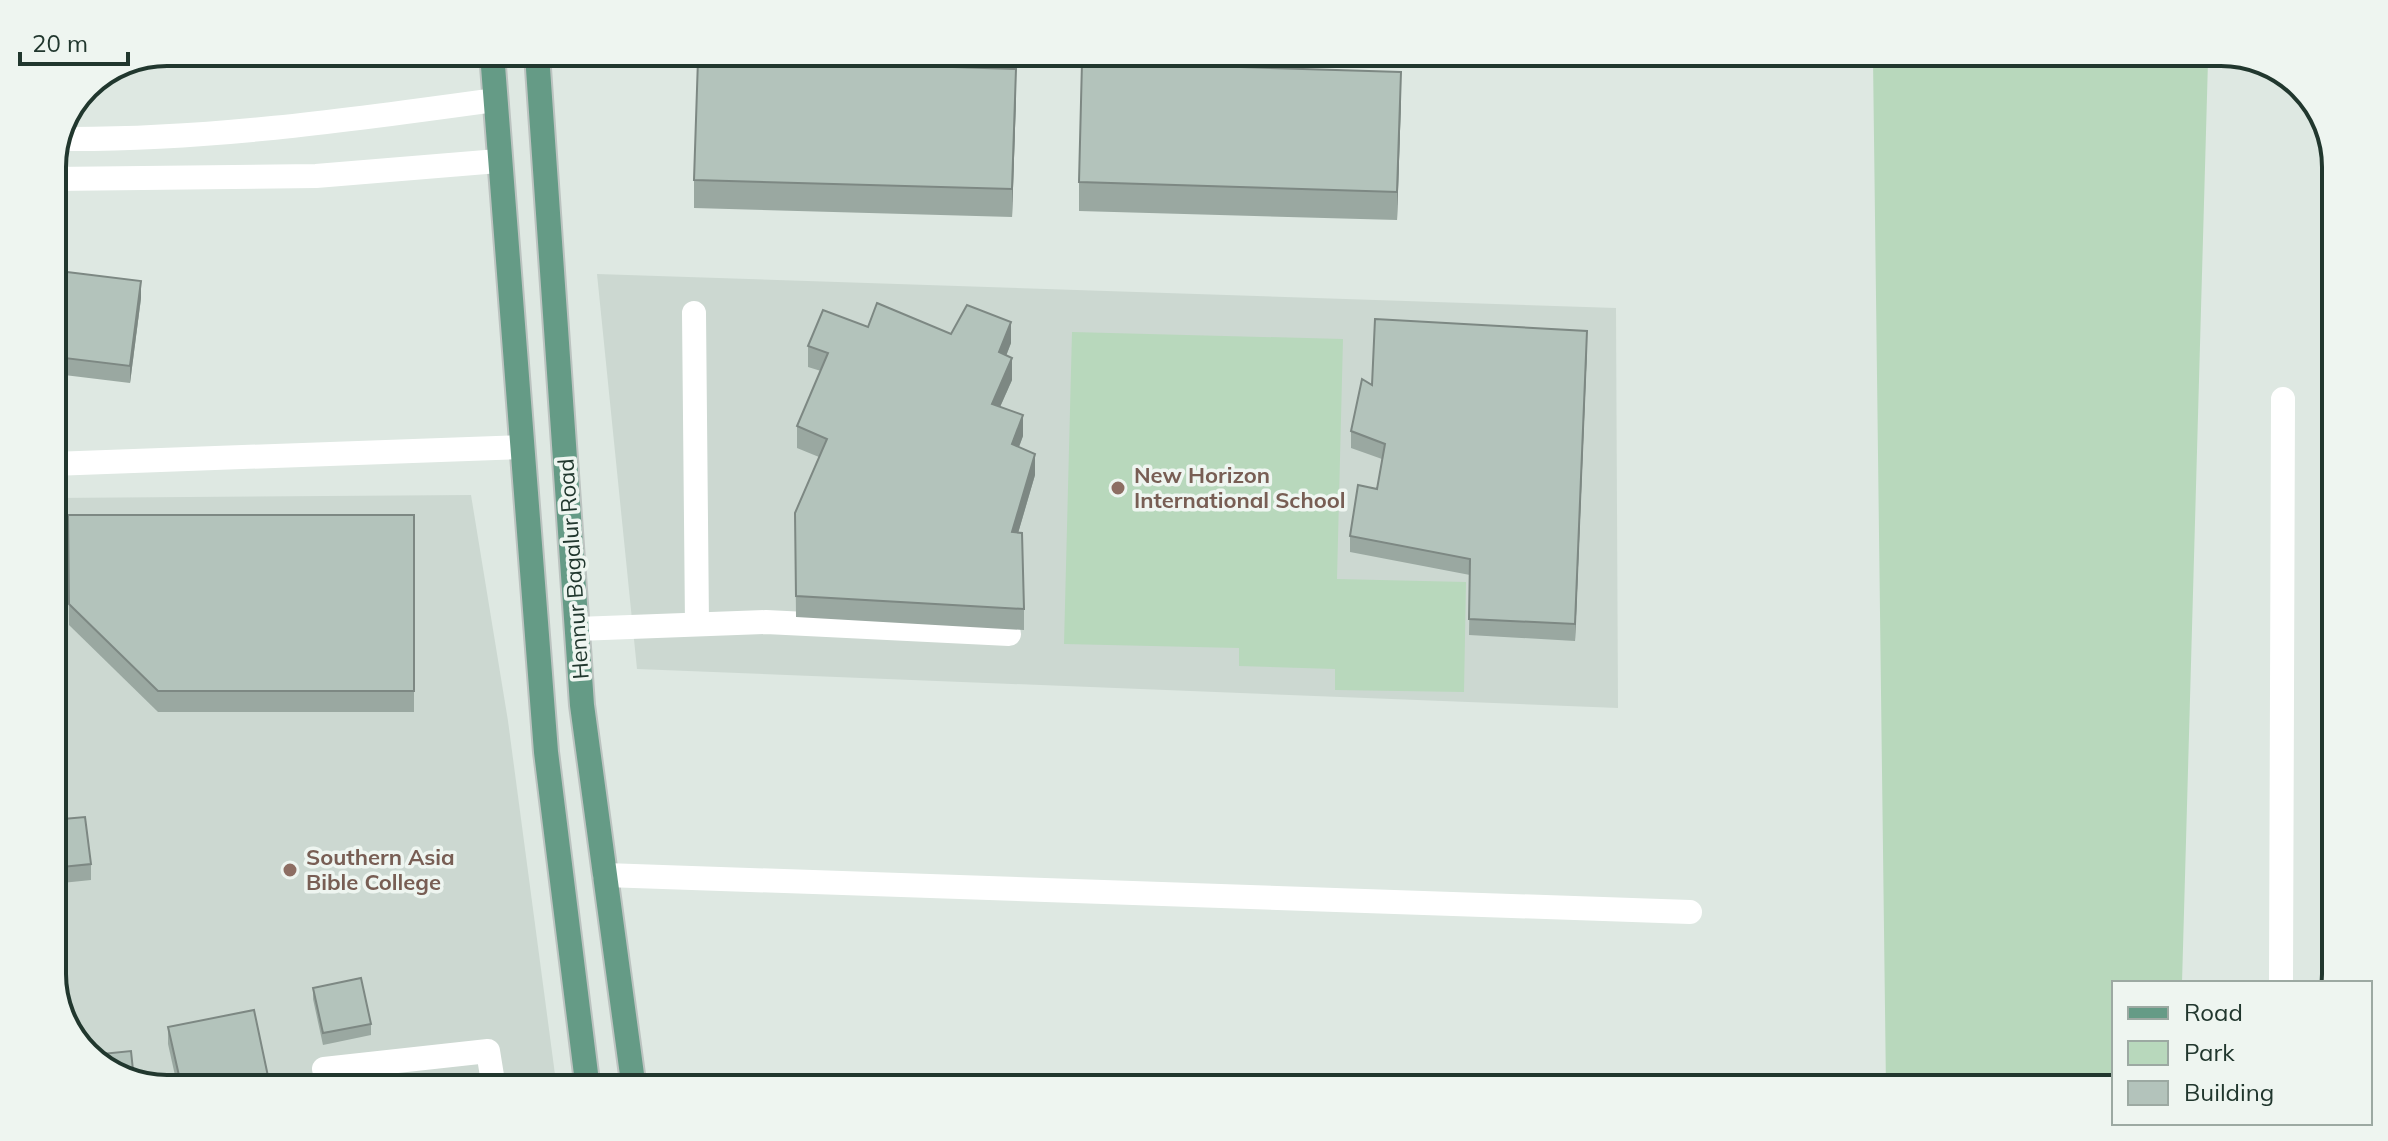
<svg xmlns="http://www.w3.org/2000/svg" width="2388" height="1141" font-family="Mulish,sans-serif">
  <rect width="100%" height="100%" fill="#dee8e2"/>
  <!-- built -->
  <g fill="#ccd8d1">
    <path d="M 597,274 L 1616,308 L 1618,708 L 637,669 Z"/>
    <path d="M 471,495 L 508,721 L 556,1082 L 123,1080 L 72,1038 L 52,982 L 52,498 Z"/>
  </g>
  <!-- green -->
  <g fill="#b8d8bc">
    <path d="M 167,52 L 209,52 L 209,57 L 128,68 Z"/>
    <path d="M 1873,59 L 2208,61 L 2182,983 L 2114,983 L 2114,1089 L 1886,1088 Z"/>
    <path d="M 1072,332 L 1343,339 L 1337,579 L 1466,582 L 1464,692 L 1335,690 L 1335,669 L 1239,666 L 1239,648 L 1064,644 Z"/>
  </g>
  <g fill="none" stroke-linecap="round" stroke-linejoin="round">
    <!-- major casing -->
    <g stroke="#bcc3c0" stroke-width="28">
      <g id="major">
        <path d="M 492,53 L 546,752 L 587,1082"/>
        <path d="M 537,54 L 582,705 L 633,1082"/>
      </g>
    </g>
    <!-- minor -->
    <g stroke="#fff" stroke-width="24">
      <path d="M 62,139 C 208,140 350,120 495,100"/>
      <path d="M 52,179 L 316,176 L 498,161"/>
      <path d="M 694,313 L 697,624"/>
      <path d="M 52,464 L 521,447"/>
      <path d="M 577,629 L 766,622 L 1009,634"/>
      <path d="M 605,875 L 1690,912"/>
      <path d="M 2281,983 L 2283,399"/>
      <path d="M 324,1069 L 488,1051 L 493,1082"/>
    </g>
    <!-- major -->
    <use href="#major" stroke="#659b86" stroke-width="24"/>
  </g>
  <!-- wall -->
  <g fill="#9aa8a1">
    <path d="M 1016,97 L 1012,217 L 694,208 L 694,180 Z"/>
    <path d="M 1401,100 L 1397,220 L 1079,211 L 1079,182 Z"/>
    <path d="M 141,298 L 130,383 L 56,374 L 56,357 Z"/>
    <path d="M 868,327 L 1011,343 L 1006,356 L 1012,380 L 1000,407 L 1023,436 L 1019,447 L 1035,475 L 1018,533 L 1024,609 L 1024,630 L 796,617 L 795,513 L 819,457 L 797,448 L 797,426 L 821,371 L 808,367 L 808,346 Z"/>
    <path d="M 1587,348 L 1575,641 L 1469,635 L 1470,575 L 1350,552 L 1350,536 L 1377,489 L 1382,459 L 1351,448 L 1351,431 L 1372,385 Z"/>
    <path d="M 68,515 L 414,515 L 414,712 L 158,712 L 69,625 Z"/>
    <path d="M 52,820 L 91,864 L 91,880 L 52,884 Z"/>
    <path d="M 313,988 L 371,1024 L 371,1035 L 323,1045 L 313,999 Z"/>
    <path d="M 168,1027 L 269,1081 L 176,1080 L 168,1044 Z"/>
  </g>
  <!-- shaded-wall -->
  <g fill="#7d8883">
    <path d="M 1016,69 L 1016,97 L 1012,217 L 1012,189 Z"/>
    <path d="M 1401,72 L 1401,100 L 1397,220 L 1397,192 Z"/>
    <path d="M 141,281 L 141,298 L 130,383 L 130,366 Z"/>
    <path d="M 1011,322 L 1011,343 L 999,374 L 999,352 Z"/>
    <path d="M 1587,331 L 1587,348 L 1575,641 L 1575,624 Z"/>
    <path d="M 1012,358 L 1012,380 L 992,425 L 992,404 Z"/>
    <path d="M 1023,415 L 1023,436 L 1012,465 L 1012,444 Z"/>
    <path d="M 1035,454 L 1035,475 L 1012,554 L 1012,532 Z"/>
  </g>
  <!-- building -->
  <g fill="#b3c3bb" stroke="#7d8883" stroke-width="2">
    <path d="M 698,59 L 1016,69 L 1012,189 L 694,180 Z"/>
    <path d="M 1082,62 L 1401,72 L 1397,192 L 1079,182 Z"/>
    <path d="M 67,272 L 141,281 L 130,366 L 56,357 Z"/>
    <path d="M 877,303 L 951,334 L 967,305 L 1011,322 L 999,352 L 1012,358 L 992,404 L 1023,415 L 1012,444 L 1035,454 L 1012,532 L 1022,533 L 1024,609 L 796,596 L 795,513 L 827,439 L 797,426 L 828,353 L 808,346 L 823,310 L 868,327 Z"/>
    <path d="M 1375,319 L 1587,331 L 1575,624 L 1469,619 L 1470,559 L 1350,536 L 1358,485 L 1377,489 L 1385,444 L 1351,431 L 1362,379 L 1372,385 Z"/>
    <path d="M 68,515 L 414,515 L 414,691 L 158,691 L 69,604 Z"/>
    <path d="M 85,817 L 91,864 L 52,868 L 52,820 Z"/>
    <path d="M 361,978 L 371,1024 L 323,1033 L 313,988 Z"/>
    <path d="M 66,1001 L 69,1030 L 59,1002 Z"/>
    <path d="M 254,1010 L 269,1081 L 180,1080 L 168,1027 Z"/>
    <path d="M 131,1051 L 134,1080 L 122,1080 L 92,1055 Z"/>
  </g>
  <!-- markers -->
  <g fill="#8d6e63" stroke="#eef5f0" stroke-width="3">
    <circle cx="1118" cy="488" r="8"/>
    <circle cx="290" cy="870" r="8"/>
  </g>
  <g text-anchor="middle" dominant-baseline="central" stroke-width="7" stroke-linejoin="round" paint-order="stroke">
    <!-- education labels -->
    <g font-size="22" font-weight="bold" fill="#785e54" stroke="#eef5f0" text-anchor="start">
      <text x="1134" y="475">New Horizon<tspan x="1134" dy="25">International School</tspan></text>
      <text x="306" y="857">Southern Asia<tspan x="306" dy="25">Bible College</tspan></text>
    </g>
    <!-- street labels -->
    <g font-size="22" fill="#21372e" stroke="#eef5f0">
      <text transform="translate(573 569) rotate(-94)">Hennur Bagalur Road</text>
    </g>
  </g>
  <!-- crop -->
  <path d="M0 0H2388V1141H0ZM167 66H2221A101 101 0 0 1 2322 167V974A101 101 0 0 1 2221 1075H167A101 101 0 0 1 66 974V167A101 101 0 0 1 167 66Z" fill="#eef5f0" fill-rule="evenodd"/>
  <path fill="none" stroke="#21372e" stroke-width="4" d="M167 66H2221A101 101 0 0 1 2322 167V974A101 101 0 0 1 2221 1075H167A101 101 0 0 1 66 974V167A101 101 0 0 1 167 66Z"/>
  <!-- legend -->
  <rect x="2112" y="981" width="260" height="144" fill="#eef5f0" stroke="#9ca9a2" stroke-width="2"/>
  <rect x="2128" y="1007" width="40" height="12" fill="#659b86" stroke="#9ca9a2" stroke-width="2"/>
  <text x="2184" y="1021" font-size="24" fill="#21372e">Road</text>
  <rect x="2128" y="1041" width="40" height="24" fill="#b8d8bc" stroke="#9ca9a2" stroke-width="2"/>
  <text x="2184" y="1061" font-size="24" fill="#21372e">Park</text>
  <rect x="2128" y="1081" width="40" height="24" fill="#b3c3bb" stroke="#9ca9a2" stroke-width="2"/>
  <text x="2184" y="1101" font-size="24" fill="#21372e">Building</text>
  <!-- scale -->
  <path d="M20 52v12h108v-12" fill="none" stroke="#21372e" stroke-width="4"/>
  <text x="32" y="52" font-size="24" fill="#21372e" stroke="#eef5f0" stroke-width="6" paint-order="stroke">20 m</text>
</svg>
